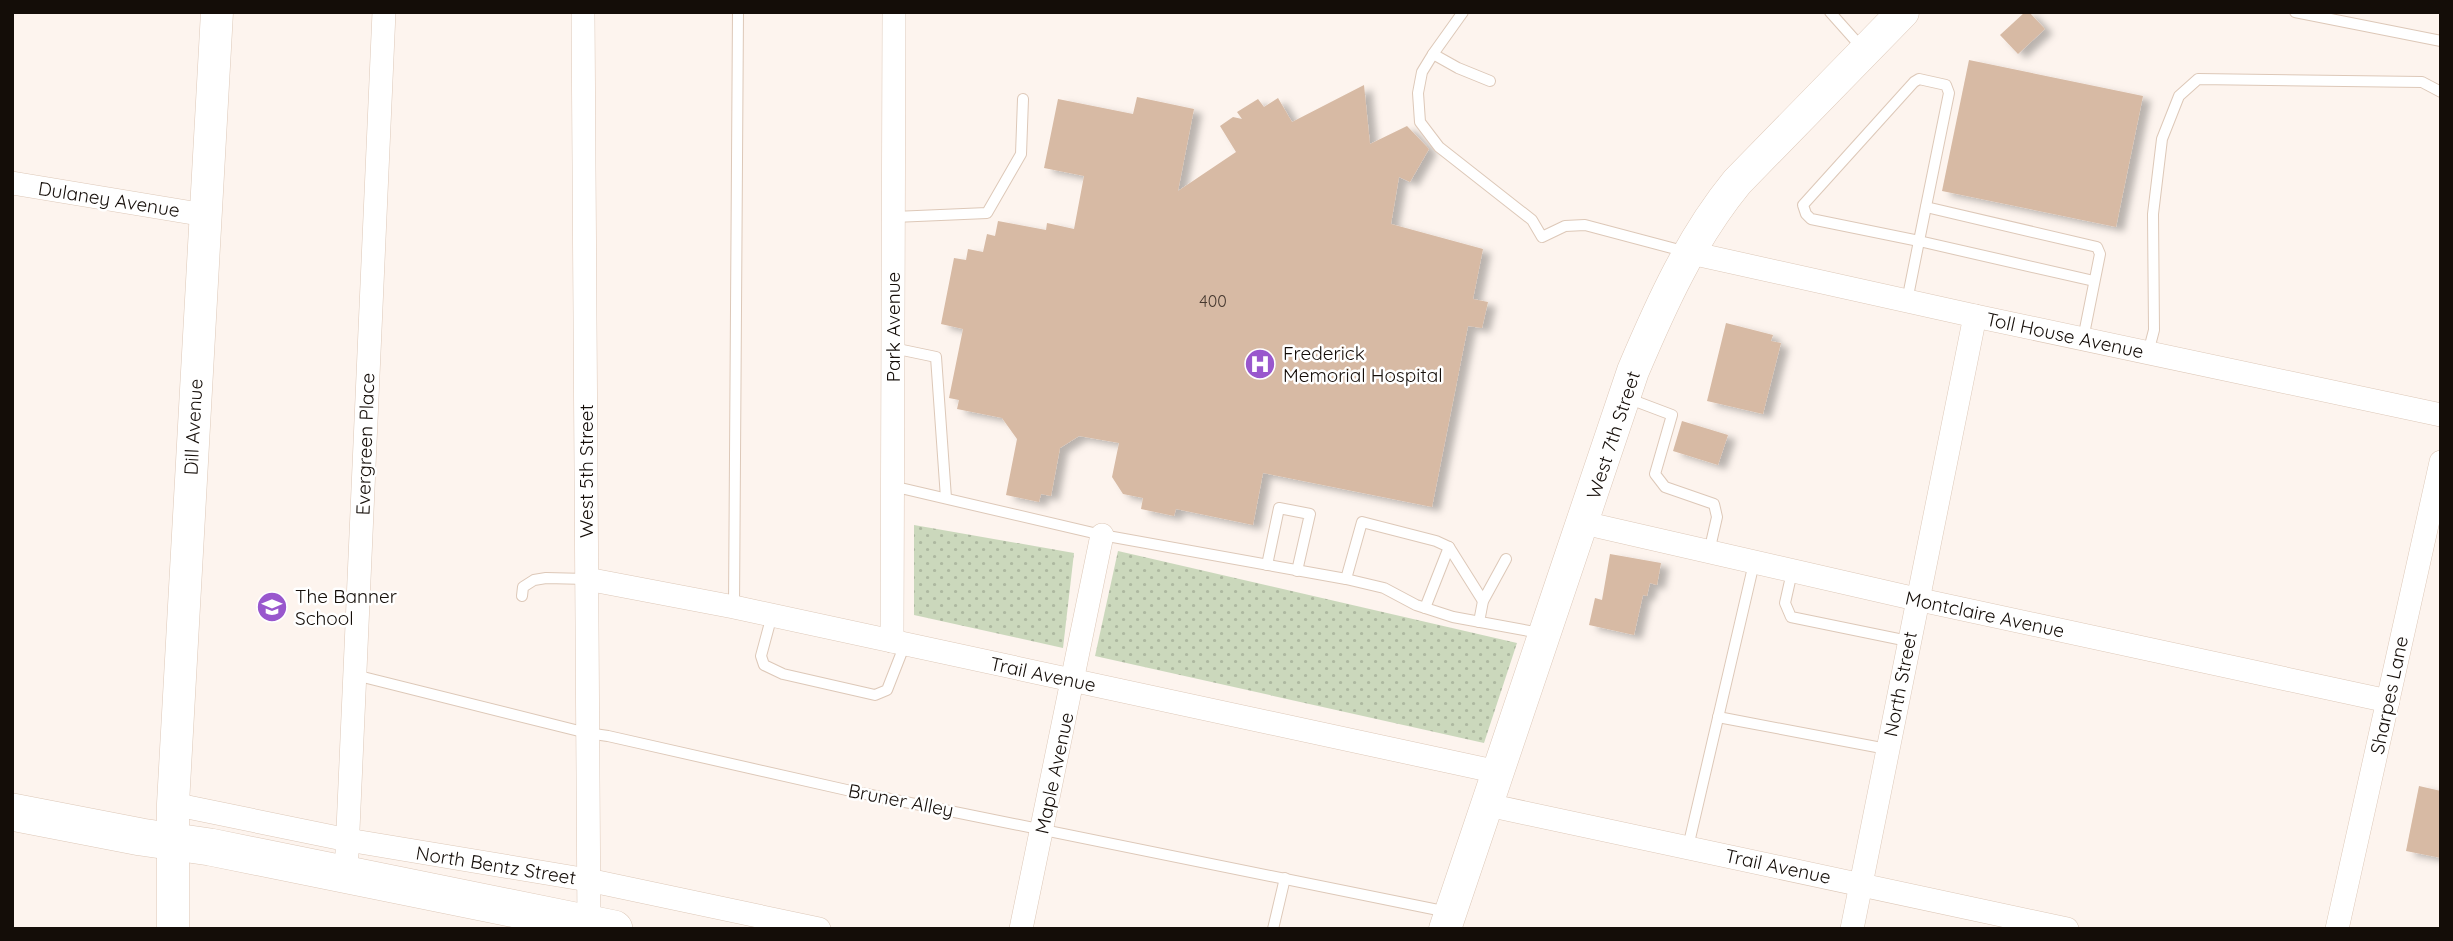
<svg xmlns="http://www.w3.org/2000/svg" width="2453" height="941" font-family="Quicksand,sans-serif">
  <defs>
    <pattern id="park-dots" width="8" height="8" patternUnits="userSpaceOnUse" patternTransform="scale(1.75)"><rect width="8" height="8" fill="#cbd8bc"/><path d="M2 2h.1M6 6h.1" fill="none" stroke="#adb8a0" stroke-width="1.8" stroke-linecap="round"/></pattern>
    <filter id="shadow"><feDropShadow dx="8" dy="4.5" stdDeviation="3.5" flood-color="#0004"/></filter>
  </defs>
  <rect width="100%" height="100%" fill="#fdf4ee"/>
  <!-- park -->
  <g fill="url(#park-dots)">
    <path d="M 914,525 L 1074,553 L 1063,648 L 914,615 Z"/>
    <path d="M 1118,551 L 1517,643 L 1484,743 L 1095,656 Z"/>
  </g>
  <!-- building -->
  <g fill="#d7baa4" filter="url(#shadow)">
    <path d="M 2025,12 L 2029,12 L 2045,29 L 2018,54 L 2000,35 Z"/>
    <path d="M 1969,60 L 2143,96 L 2116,227 L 1942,191 Z"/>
    <path d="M 1364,85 L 1370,144 L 1407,126 L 1429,149 L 1410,182 L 1399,177 L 1391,224 L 1483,249 L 1473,299 L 1488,302 L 1482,328 L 1468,326 L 1432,507 L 1263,473 L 1253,525 L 1176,509 L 1174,516 L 1141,509 L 1143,498 L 1123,494 L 1112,477 L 1119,443 L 1079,436 L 1060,448 L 1051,496 L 1041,494 L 1039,502 L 1006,495 L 1017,439 L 1002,418 L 957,409 L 959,400 L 949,398 L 963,329 L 941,324 L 954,258 L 966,260 L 968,249 L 983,252 L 987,234 L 995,236 L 998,221 L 1046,230 L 1047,223 L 1074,229 L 1084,176 L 1044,168 L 1058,99 L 1133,114 L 1137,97 L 1194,109 L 1178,191 L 1236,152 L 1220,126 L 1233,117 L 1242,119 L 1237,112 L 1258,99 L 1264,107 L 1278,98 L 1292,122 Z"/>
    <path d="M 1726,323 L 1773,335 L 1771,341 L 1781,343 L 1763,414 L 1707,401 Z"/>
    <path d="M 1682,421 L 1728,435 L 1718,465 L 1673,451 Z"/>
    <path d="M 1610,554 L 1661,563 L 1657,585 L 1650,583 L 1647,596 L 1643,595 L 1634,635 L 1589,625 L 1595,598 L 1602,600 Z"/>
    <path d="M 2419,786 L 2441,791 L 2441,858 L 2406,851 Z"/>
  </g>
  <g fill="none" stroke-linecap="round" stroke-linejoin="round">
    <!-- lane casing -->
    <g stroke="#ddc8b8" stroke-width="12">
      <g id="lane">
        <path d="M 1463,12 L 1433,54 L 1458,68 L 1490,81"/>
        <path d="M 1830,12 L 1863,49"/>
        <path d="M 2295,12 L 2441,41"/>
        <path d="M 1433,54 L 1422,72 L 1418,93 L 1420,122 L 1439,147 L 1532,220 L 1542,237 L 1565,226 L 1585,225 L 1687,252"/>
        <path d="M 1919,79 L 1946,85 L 1949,93 L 1919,241 L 1811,219 L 1806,214 L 1803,205 L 1914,82 Z"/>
        <path d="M 1926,207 L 2097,247 L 2100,254 L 2083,339"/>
        <path d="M 894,217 L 987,213 L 1021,154 L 1023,99"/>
        <path d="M 1907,301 L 1919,241 L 2094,281"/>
        <path d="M 893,348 L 936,357 L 946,498"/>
        <path d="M 2148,353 L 2154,330 L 2153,214 L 2162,139 L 2179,96 L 2198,79 L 2422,82 L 2441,92"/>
        <path d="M 1627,398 L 1672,415 L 1655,474 L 1665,487 L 1714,504 L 1717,517 L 1709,552"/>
        <path d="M 892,486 L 1102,535 L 1346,579 L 1384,588 L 1416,605 L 1453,617 L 1540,633"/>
        <path d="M 1267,565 L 1279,508 L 1310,514 L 1297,571"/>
        <path d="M 1792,572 L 1785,603 L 1791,617 L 1908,641"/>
        <path d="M 1346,579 L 1362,522 L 1436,541 L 1449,547 L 1483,601"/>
        <path d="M 522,596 L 523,587 L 534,580 L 546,578 L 587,579"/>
        <path d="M 734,607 L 738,12"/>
        <path d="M 1425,608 L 1449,547"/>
        <path d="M 772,615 L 761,656 L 764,665 L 783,674 L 875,695 L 887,690 L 905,644"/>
        <path d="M 1479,622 L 1483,601 L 1506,559"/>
        <path d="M 355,675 L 587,733 L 608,736 L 851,791 L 1448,912"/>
        <path d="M 1718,717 L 1887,749"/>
        <path d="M 1688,847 L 1754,563"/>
        <path d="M 1273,929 L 1285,878"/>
      </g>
    </g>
    <!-- street casing -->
    <g stroke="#ddc8b8" stroke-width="24">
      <g id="street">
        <path d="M 583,12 L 589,929"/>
        <path d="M 12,183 L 205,215"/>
        <path d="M 1691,253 L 1975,316 L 2441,415"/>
        <path d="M 1584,523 L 1916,599 L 2388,701"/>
        <path d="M 587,579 L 734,607 L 1498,772"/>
        <path d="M 892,641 L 894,12"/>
        <path d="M 173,804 L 348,840 L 588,880 L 819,929"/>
        <path d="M 1488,805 L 2067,929"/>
        <path d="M 346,875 L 384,12"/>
        <path d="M 1021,929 L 1102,535"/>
        <path d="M 1852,929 L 1975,316"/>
        <path d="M 2337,929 L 2441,462"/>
      </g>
    </g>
    <!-- secondary casing -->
    <g stroke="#ddc8b8" stroke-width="33">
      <g id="secondary">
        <path d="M 173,929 L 173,804 L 217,12"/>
        <path d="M 1445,929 L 1633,371 C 1661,305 1691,238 1737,182 L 1903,12"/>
      </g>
    </g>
    <!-- primary casing -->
    <g stroke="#ddc8b8" stroke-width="38">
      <path id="primary" d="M 12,812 L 141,837 L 210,847 L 614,929"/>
    </g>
    <!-- lane -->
    <use href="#lane" stroke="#fff" stroke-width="10"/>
    <!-- street -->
    <use href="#street" stroke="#fff" stroke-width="23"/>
    <!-- secondary -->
    <use href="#secondary" stroke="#fff" stroke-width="32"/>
    <!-- primary -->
    <use href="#primary" stroke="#fff" stroke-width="37"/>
  </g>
  <!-- icons -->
  <defs>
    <g id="hospital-disc" transform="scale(1.575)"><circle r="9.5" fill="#9957cd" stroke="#fff"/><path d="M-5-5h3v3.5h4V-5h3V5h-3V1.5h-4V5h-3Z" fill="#fff"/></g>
    <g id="school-disc" transform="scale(1.575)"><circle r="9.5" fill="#9957cd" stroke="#fff"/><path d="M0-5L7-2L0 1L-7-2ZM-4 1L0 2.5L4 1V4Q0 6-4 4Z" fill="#fff"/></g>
  </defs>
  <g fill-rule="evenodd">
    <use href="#hospital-disc" x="1260" y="364"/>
    <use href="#school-disc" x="272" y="607"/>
  </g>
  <g text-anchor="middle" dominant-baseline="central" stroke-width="5" stroke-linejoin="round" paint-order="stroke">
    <!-- number labels -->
    <g font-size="16" fill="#45382f">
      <text x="1213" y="301">400</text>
    </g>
    <!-- street labels -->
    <g font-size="19" fill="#140d08" stroke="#fff">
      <text transform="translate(109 199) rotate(9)">Dulaney Avenue</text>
      <text transform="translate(893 327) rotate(-90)">Park Avenue</text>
      <text transform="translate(2065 335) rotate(12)">Toll House Avenue</text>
      <text transform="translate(193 427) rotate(-87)">Dill Avenue</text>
      <text transform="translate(1613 435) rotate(-72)">West 7th Street</text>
      <text transform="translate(365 444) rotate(-88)">Evergreen Place</text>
      <text transform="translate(586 471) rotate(-90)">West 5th Street</text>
      <text transform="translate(1985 614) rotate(12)">Montclaire Avenue</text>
      <text transform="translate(1043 674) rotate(12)">Trail Avenue</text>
      <text transform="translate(1900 684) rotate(-79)">North Street</text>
      <text transform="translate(2389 695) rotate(-78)">Sharpes Lane</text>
      <text transform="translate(1054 773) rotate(-78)">Maple Avenue</text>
      <text transform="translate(901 800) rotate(11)">Bruner Alley</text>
      <text transform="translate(496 865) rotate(9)">North Bentz Street</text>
      <text transform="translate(1778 866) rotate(12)">Trail Avenue</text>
    </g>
    <!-- poi labels -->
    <g font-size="19" fill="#140d08" stroke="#fff" text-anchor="start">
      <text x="1283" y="353">Frederick<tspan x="1283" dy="22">Memorial Hospital</tspan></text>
      <text x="295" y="596">The Banner<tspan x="295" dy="22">School</tspan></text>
    </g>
  </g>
  <!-- border -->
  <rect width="2453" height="941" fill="none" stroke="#140d08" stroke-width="28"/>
</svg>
